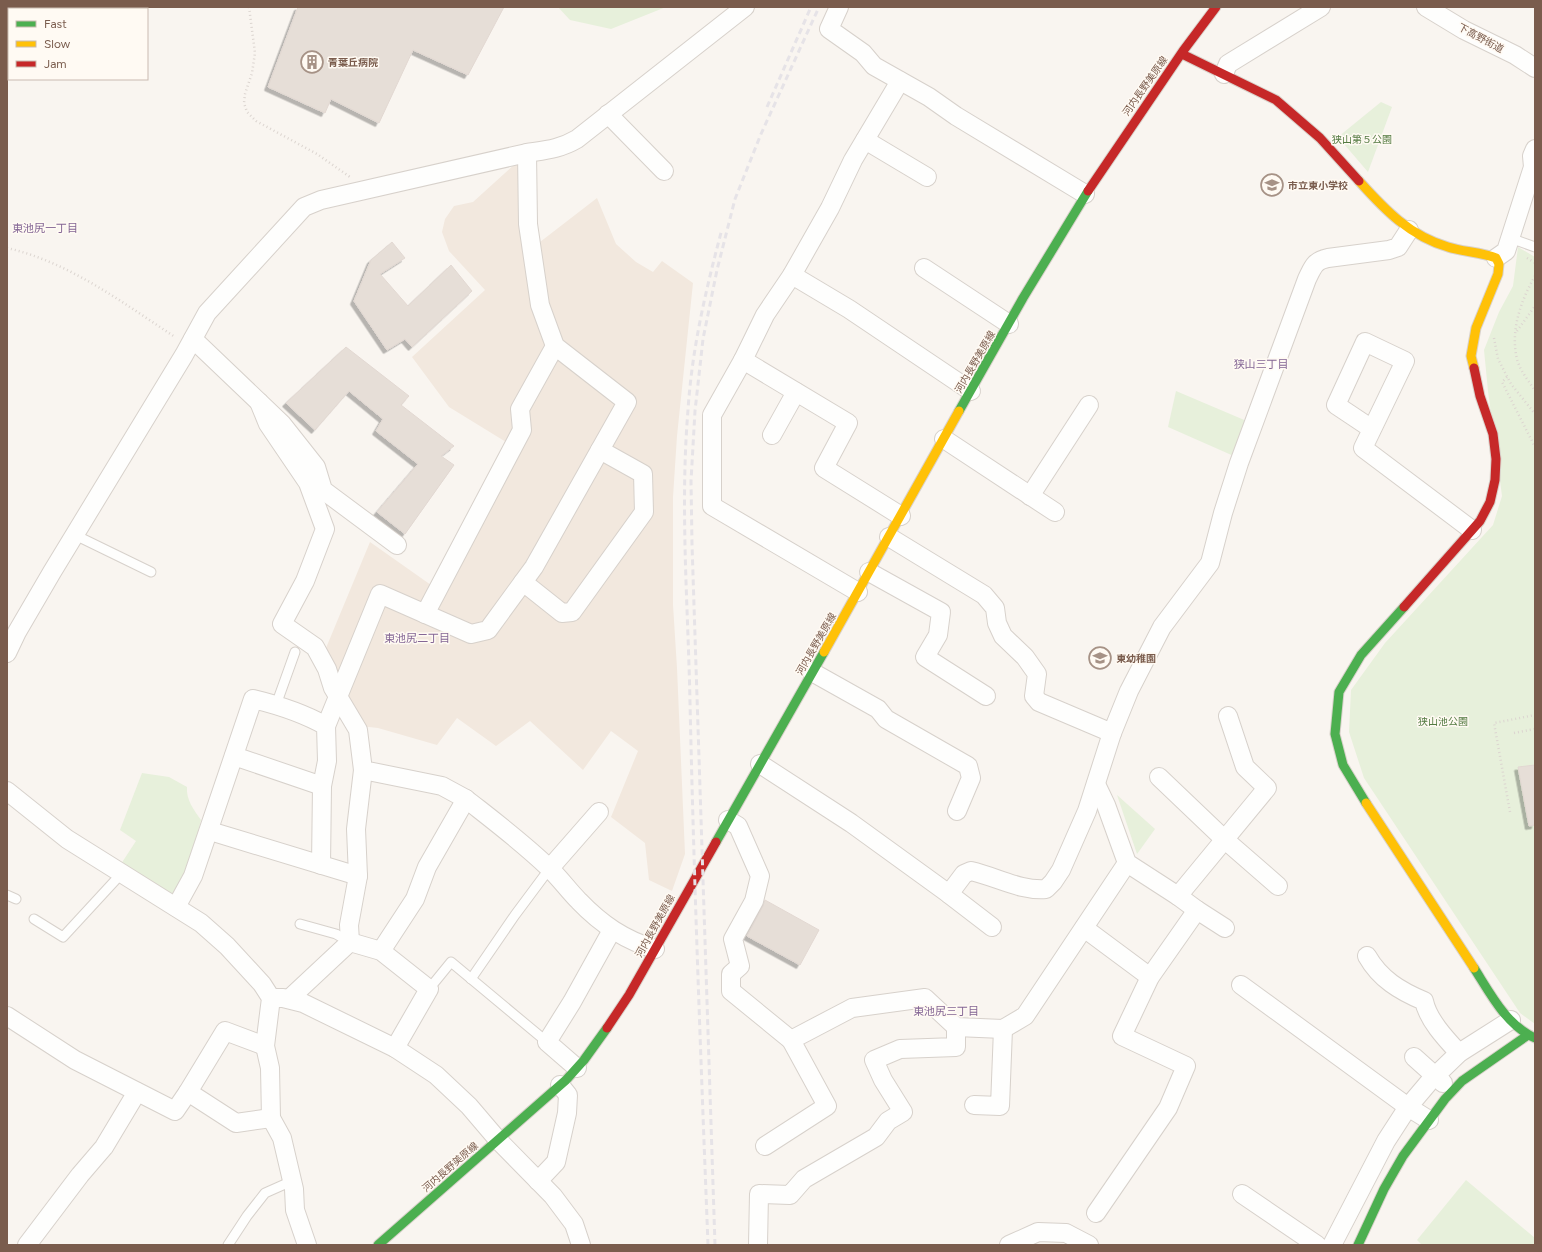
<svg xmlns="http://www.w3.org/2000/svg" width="1542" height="1252" font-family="Figtree,'Noto Sans JP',sans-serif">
  <defs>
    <filter id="shadow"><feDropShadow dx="-3.5" dy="3.5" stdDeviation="0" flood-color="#0004"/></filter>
  </defs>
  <rect width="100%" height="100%" fill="#f9f5f0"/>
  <!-- residential -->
  <path fill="#f2e8de" d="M 532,162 L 534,202 L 540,242 L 597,198 L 616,244 L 636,262 L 653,272 L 662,261 L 693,283 L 677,436 L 673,497 L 673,605 L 677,668 L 685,854 L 672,891 L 649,880 L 645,843 L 611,817 L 638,751 L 611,731 L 583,770 L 530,721 L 496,746 L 457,718 L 437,745 L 378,728 L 360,726 L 326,648 L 370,542 L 431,585 L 506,442 L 449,407 L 412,357 L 485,290 L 449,251 L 442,232 L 445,219 L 454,206 L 473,202 L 516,163 Z"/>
  <!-- green -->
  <g fill="#e7f0db">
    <path d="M 558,7 L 666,7 L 611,29 L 570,20 Z"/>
    <path d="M 1381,102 L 1392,107 L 1368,172 L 1338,137 Z"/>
    <path d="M 1518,247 L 1535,257 L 1535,1024 L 1520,1013 L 1364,778 L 1349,732 L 1351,690 L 1385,643 L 1493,525 L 1502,496 L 1488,391 L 1484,350 L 1499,312 L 1513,286 Z"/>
    <path d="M 1176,391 L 1249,422 L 1236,457 L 1168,427 Z"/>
    <path d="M 142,773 L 169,777 L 187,787 C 186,800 194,810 201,820 L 185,880 L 174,900 L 121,864 L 136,841 L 120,830 Z"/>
    <path d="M 1117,795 L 1155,829 L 1137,854 Z"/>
    <path d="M 1466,1180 L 1535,1238 L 1535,1245 L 1422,1245 L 1417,1240 Z"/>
  </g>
  <!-- building -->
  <g fill="#e6ded7" stroke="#e2d8d2" filter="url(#shadow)">
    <path d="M 298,7 L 504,7 L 468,75 L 413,50 L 379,123 L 331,99 L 325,113 L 268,87 Z"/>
    <path d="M 392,242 L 405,258 L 380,274 L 408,306 L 451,265 L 472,291 L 412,347 L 405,339 L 387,350 L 354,301 L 371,260 Z"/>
    <path d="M 346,347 L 409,396 L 401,405 L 454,446 L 441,456 L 454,465 L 405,534 L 377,512 L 418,464 L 376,431 L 383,419 L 349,391 L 315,430 L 286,403 Z"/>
    <path d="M 1535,765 L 1535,825 L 1529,826 L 1518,767 Z"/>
    <path d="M 765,900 L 819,930 L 800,965 L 747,936 L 763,906 Z"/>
  </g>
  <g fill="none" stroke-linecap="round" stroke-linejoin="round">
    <!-- lane casing -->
    <g stroke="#d7d1cb" stroke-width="11">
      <g id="lane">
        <path d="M 1510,238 L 1535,247"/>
        <path d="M 75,535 L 151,572"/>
        <path d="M 276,705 L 295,652"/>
        <path d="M 7,895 L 16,899"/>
        <path d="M 34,919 L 63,937 L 122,873"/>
        <path d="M 300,924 L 336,934 L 350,942"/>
        <path d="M 471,979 L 515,915 L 550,868"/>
        <path d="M 429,989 L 451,962 L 547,1042"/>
        <path d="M 228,1245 L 247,1216 L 265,1193 L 292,1181"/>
      </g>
    </g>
    <!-- street casing -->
    <g stroke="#d7d1cb" stroke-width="20">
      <g id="street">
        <path d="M 839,7 L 829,29 L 863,53 L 874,66 L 929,97 L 956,116 L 1085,194"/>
        <path d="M 1426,7 L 1464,30 L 1515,55 L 1535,68"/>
        <path d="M 1224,74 L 1228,64 L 1321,7"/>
        <path d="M 608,114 L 664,171"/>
        <path d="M 865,140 L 927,177"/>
        <path d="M 1496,258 L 1506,251 L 1533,167 L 1532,156 L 1535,149"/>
        <path d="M 924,268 L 1009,324"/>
        <path d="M 792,275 L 849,309 L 971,391"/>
        <path d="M 193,339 L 282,424 L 316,467 L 323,490 L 397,545"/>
        <path d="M 743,360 L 848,423 L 824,468 L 901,516"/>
        <path d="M 259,402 L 268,424 L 308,483 L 325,529 L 305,581 L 282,624 L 315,647 L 327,669 L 333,688 L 358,730 L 363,770 L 442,786 L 466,799"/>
        <path d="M 1372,429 L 1336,405 L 1365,342 L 1405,361 L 1363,448 L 1472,530"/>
        <path d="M 772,435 L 796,392"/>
        <path d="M 944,439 L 1055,512"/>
        <path d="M 1030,496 L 1089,405"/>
        <path d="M 889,537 L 984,595 L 995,608 L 997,623 L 1003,636 L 1025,657 L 1037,674 L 1034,696 L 1039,702 L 1112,733"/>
        <path d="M 869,572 L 941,612 L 938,635 L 925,657 L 986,696"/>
        <path d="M 523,582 L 562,613 L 572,612 L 644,512 L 643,474 L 600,450"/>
        <path d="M 858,592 L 712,506 L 712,415 L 743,360 L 765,315 L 792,275 L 830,208 L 853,160 L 900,81"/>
        <path d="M 425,614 L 522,430 L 520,409 L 555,346"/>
        <path d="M 7,653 L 17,632 L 52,572 L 184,355 L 207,313 L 304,207 L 321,200 L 527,153 C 546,150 560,149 577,139 L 745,7"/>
        <path d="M 812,672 L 878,709 L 886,719 L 968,766 L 971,778 L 957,811"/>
        <path d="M 326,726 L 380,594 L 471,634 L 488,630 L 534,567 L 627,402 L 555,346 L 540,305 L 528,224 L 527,153"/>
        <path d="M 234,756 L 322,786"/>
        <path d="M 760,764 L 851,823 L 949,894 L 964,874 L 971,871 C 997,877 1020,891 1046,889 L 1053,882 L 1061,870 L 1087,811 L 1112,733 L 1129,691 L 1162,627 L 1210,563 L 1223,513 L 1239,463 L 1307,279 C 1313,267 1314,261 1328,258 L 1389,250 L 1398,247 L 1409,230"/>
        <path d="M 1159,777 L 1224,839 L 1278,886"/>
        <path d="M 1096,784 L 1106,805 L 1127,863 L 1178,896"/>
        <path d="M 7,791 L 67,839 L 201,923 L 227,946 L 262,984 L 271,998 L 265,1046 L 270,1068 L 271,1118 L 282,1138 L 294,1189 L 295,1210 L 307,1245"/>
        <path d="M 728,820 L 738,826 L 760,876 L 754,901 L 733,939 L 740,966 L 731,974 L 731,991 L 791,1040"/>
        <path d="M 210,831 L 358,876"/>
        <path d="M 550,868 L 599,812"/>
        <path d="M 949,894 L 992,927"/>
        <path d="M 176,907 L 193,876 L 253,699 C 278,705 303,713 326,726 L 327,761 L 322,786 L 321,865"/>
        <path d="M 1197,910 L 1178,896 L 1267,788 L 1245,767 L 1228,716"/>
        <path d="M 1084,928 L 1150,977"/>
        <path d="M 350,942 L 381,951 L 429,989 L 395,1048"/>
        <path d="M 381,951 L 415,899 L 427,867 L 466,799 C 494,821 522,842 548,867 C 559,877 568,890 579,901 C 601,924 624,940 655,949"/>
        <path d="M 1367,956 C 1380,979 1400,991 1424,1001 C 1428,1020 1446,1039 1459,1053"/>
        <path d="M 1241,985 L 1408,1107 L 1429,1120"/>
        <path d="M 271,998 L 283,998 L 303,1003 L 395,1048 L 436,1075 L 469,1106 L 498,1140 L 553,1196 L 574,1224 L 581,1245"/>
        <path d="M 289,999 L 350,942 L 349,925 L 358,876 L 356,829 L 363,770"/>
        <path d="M 7,1016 L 75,1060 L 175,1111 L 188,1092 L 236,1123 L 271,1118"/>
        <path d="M 1414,1057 L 1443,1083"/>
        <path d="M 577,1068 L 547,1042 L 572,1002 L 612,930"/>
        <path d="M 188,1092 L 225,1031 L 265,1046"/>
        <path d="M 974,1105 L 1000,1106 L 1003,1029"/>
        <path d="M 765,1146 L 827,1106 L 791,1040 L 852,1008 L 925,998 L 956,1027 L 1003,1029 L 1025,1016 L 1127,863"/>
        <path d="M 538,1181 L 556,1162 L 567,1113 L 568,1095 L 560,1085"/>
        <path d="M 1242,1194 L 1317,1245"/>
        <path d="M 1096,1213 L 1168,1108 L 1186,1066 L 1122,1036 L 1150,977 L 1197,910 L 1225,928"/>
        <path d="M 27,1245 L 80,1175 L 104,1147 L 137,1092"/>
        <path d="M 758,1245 L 759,1194 L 790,1195 L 804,1179 L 876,1137 L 888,1121 L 903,1112 L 883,1080 L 874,1060 L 900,1049 L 956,1047 L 956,1027"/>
        <path d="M 1009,1245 L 1038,1232 L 1066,1233 L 1089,1245"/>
        <path d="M 1332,1245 L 1386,1141 L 1408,1107 L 1430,1081 L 1459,1053 L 1511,1020"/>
      </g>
    </g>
    <!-- fast casing -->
    <g stroke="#d9d2cb" stroke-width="11">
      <g id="fast">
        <path d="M 959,411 L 1023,298 L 1088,191"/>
        <path d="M 1366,803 L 1343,765 L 1335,734 L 1339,692 L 1361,655 L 1404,607"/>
        <path d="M 716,842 L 824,652"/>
        <path d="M 1474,968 C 1490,993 1506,1025 1535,1038"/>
        <path d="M 378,1245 L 566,1080 L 584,1060 L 607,1028"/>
        <path d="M 1358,1245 L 1384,1189 L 1403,1156 L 1445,1099 L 1462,1081 L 1528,1035"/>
      </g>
    </g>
    <!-- slow casing -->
    <g stroke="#d9d2cb" stroke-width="11">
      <g id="slow">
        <path d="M 1359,181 C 1385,210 1410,236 1448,247 C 1463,252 1481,252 1496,258 L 1499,264 L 1498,274 L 1476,328 L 1471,356 L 1474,368"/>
        <path d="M 824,652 L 959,411"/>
        <path d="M 1366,803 L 1474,968"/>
      </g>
    </g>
    <!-- jam casing -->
    <g stroke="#d9d2cb" stroke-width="11">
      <g id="jam">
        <path d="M 1182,54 L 1276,100 L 1320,138 L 1359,181"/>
        <path d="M 1088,191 L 1183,51 L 1216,7"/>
        <path d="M 1404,607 L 1480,521 L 1490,502 L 1495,480 L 1496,459 L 1493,434 L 1480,396 L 1474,368"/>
        <path d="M 607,1028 L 629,995 L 716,842"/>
      </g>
    </g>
    <!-- path -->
    <g stroke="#dcd5d0" stroke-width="2.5" stroke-dasharray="1 3" stroke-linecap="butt">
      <path d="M 249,7 L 255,53 L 252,73 L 245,94 L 244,103 L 247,112 L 256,121 L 317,154 L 350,177"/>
      <path d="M 25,9 L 29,7"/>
      <path d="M 7,20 L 9,19"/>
      <path d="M 7,248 C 69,262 123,303 175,337"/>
      <path d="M 1527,258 L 1535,263"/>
      <path d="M 1535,276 C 1521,300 1510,331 1517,359 C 1520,371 1529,381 1535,391"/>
      <path d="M 1517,331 L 1535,306"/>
      <path d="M 1494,338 L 1498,359 L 1511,384 L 1535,414"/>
      <path d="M 1507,377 L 1502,382 L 1535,447"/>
      <path d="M 1514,733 L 1535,729"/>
      <path d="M 1510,812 L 1494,723 L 1535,715"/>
    </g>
    <!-- lane -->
    <use href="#lane" stroke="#fefefd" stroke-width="9"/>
    <!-- street -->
    <use href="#street" stroke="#fefefd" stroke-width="18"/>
    <!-- fast -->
    <use href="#fast" stroke="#4caf50" stroke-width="9"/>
    <!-- slow -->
    <use href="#slow" stroke="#ffc107" stroke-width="9"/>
    <!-- jam -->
    <use href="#jam" stroke="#c62828" stroke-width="9"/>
    <!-- rail -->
    <g stroke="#e6e3e7" stroke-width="3" stroke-dasharray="6 4" stroke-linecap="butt">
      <path d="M 767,107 L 811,7"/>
      <path d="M 708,1245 C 701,1064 694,883 690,702 C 688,605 680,507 688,410 C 692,348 706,289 722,229"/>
      <path d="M 715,1245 L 692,544 L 691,481 L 695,411 L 703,339 L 717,270 L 735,199 L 761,134 L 819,7"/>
    </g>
  </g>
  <!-- icons -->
  <defs>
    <g id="building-ring" transform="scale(1.15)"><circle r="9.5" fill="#fffaf3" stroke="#a69286" stroke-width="1.5"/><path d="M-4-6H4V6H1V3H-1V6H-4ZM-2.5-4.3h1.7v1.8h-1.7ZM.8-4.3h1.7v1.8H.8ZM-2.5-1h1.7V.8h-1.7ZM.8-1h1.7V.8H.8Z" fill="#a69286"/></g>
    <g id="school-ring" transform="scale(1.15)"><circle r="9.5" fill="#fffaf3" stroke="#a69286" stroke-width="1.5"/><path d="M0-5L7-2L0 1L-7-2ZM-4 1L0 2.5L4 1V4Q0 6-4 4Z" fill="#a69286"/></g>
  </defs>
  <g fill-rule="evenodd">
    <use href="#building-ring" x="312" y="62"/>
    <use href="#school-ring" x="1272" y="185"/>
    <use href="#school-ring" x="1100" y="658"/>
  </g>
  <g text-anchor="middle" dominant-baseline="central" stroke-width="3" stroke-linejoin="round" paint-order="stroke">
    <!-- street labels -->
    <g font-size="10" fill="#7a5c4d" stroke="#fffaf3">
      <text transform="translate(1481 38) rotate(28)">下高野街道</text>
      <text transform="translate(1145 86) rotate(-55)">河内長野美原線</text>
      <text transform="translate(975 362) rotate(-60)">河内長野美原線</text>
      <text transform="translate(816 644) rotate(-60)">河内長野美原線</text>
      <text transform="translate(655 926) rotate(-61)">河内長野美原線</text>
      <text transform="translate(450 1167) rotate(-41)">河内長野美原線</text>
    </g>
    <!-- poi labels -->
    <g font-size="10" font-weight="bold" fill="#7a5c4d" stroke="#fffaf3" text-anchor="start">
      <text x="328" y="62">青葉丘病院</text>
      <text x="1288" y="185">市立東小学校</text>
      <text x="1116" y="658">東幼稚園</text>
    </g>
    <!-- park labels -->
    <g font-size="10" fill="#537a41" stroke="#fffaf3">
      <text x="1362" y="139">狭山第５公園</text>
      <text x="1443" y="721">狭山池公園</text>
    </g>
    <!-- neighbourhood labels -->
    <g font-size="11" fill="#846695" stroke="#fffaf3">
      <text x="45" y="228">東池尻一丁目</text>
      <text x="1261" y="364">狭山三丁目</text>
      <text x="417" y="638">東池尻二丁目</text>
      <text x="946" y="1011">東池尻三丁目</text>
    </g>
  </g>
  <!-- border -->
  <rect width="1542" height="1252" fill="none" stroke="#7a5c4d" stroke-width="16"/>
  <!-- legend -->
  <rect x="8" y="8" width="140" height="72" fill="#fffaf3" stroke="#cabbb1"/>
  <rect x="16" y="21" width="20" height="6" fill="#4caf50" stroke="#cabbb1"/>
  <text x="44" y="28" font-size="12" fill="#7a5c4d">Fast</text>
  <rect x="16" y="41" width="20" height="6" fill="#ffc107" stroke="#cabbb1"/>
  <text x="44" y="48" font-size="12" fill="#7a5c4d">Slow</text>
  <rect x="16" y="61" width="20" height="6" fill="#c62828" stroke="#cabbb1"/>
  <text x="44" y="68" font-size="12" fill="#7a5c4d">Jam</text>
</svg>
